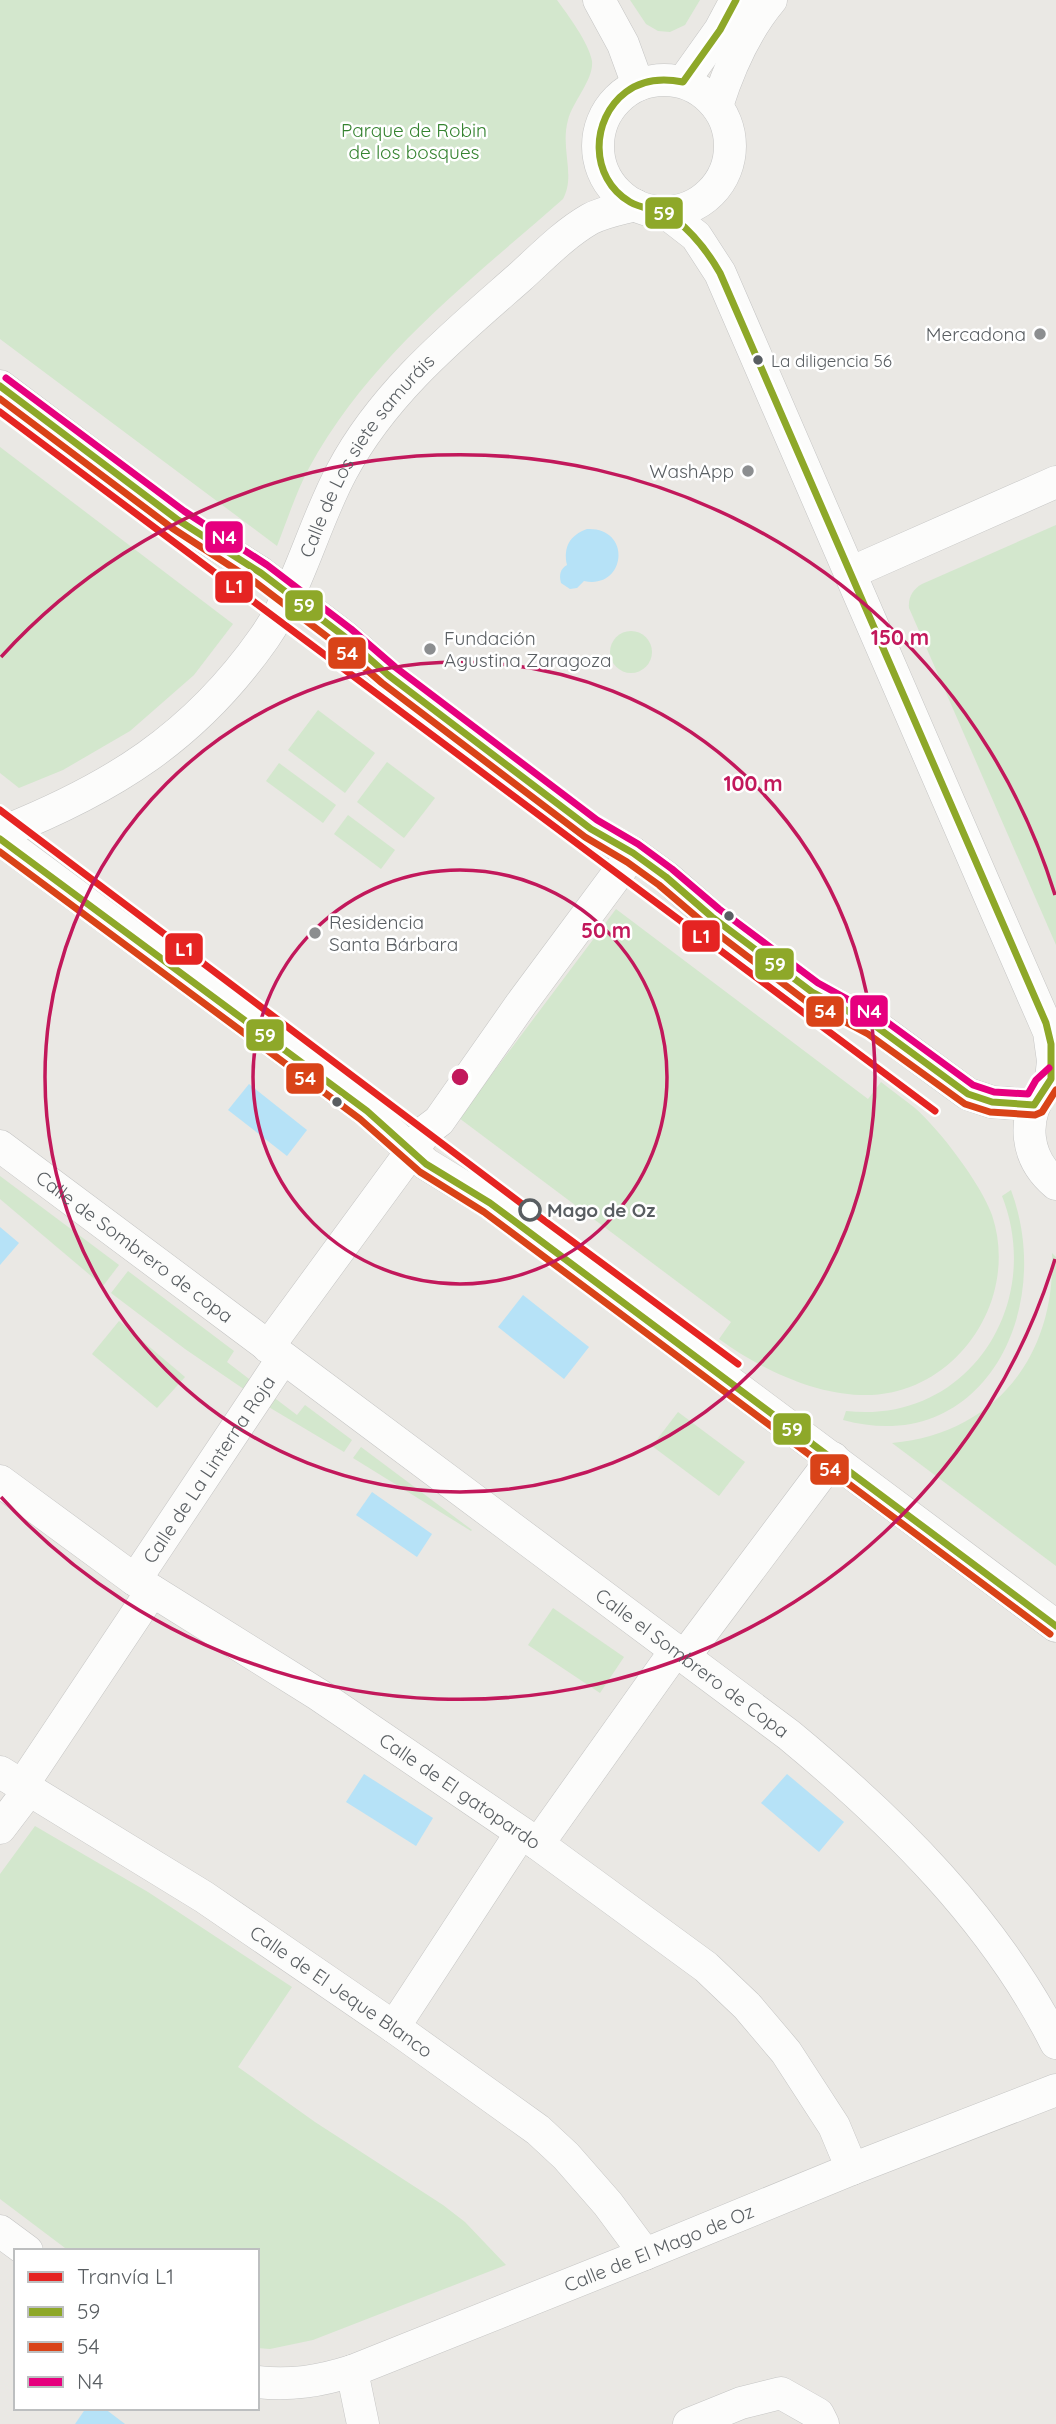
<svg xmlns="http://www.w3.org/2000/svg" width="1056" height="2424" font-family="Quicksand,sans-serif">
  <rect width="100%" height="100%" fill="#eae8e4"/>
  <!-- green -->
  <g fill="#d3e7cd">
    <path d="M 0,0 L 557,0 C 568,15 589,43 592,61 C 594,79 573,101 568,120 C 560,149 576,175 563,199 C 470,281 370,356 309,468 C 296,492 287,521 277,546 L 0,339 Z"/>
    <path d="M 630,0 L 700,0 L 685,25 L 670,32 L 658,31 L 646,24 Z"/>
    <path d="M 0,447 L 233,624 L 194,675 L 130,731 L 63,770 L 19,788 L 0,773 Z"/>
    <path d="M 1056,525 L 1056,945 L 909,608 C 908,597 913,589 922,584 Z"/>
    <circle cx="631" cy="652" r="21"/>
    <path d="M 318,710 L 375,753 L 345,793 L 288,750 Z"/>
    <path d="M 387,762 L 435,798 L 404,838 L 357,802 Z"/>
    <path d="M 279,763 L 336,805 L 323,823 L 266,781 Z"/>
    <path d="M 348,815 L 395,850 L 381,869 L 334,834 Z"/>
    <path d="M 616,909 L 868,1099 L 881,1082 C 892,1091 904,1099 915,1108 C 940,1130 981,1184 992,1215 C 1021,1302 953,1399 860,1395 C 812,1394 757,1367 719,1339 L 731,1322 L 459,1118 Z"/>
    <path d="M 0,1176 L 119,1265 L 103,1286 L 0,1199 Z"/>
    <path d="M 1011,1190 C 1056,1311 982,1458 843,1420 L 846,1411 C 967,1425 1045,1305 1002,1196 Z"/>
    <path d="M 1052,1253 L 1056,1257 L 1056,1566 L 892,1443 C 994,1434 1056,1357 1052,1253 Z"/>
    <path d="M 128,1271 L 234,1351 L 227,1362 L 257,1385 L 251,1394 L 185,1349 L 111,1293 Z"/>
    <path d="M 119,1321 L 185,1377 L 157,1408 L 92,1354 Z"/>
    <path d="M 268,1393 L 297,1415 L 305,1405 L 352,1440 L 344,1452 L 262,1403 Z"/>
    <path d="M 678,1412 L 745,1462 L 719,1496 L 652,1446 Z"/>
    <path d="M 361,1447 L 472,1530 L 471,1531 L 353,1458 Z"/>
    <path d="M 553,1608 L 624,1657 L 600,1693 L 528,1645 Z"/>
    <path d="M 35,1826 L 148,1892 L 292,1987 L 238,2067 L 315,2122 L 443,2205 L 465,2222 L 506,2265 L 313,2340 L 270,2349 L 257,2348 L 257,2251 L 69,2251 L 0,2199 L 0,1874 Z"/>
  </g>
  <!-- water -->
  <g fill="#b6e2f7">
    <path d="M 587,529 C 633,527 626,590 584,581 L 577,588 L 570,589 L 561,583 C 559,575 560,569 567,565 C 563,547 570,535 587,529 Z"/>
    <path d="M 249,1084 L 307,1130 L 287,1156 L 228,1110 Z"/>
    <path d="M 0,1227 L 19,1243 L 0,1265 Z"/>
    <path d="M 523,1295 L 589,1347 L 564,1379 L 498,1327 Z"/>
    <path d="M 372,1492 L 432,1534 L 417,1557 L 356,1515 Z"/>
    <path d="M 364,1774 L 433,1818 L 416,1846 L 346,1802 Z"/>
    <path d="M 787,1774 L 844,1822 L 819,1852 L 761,1803 Z"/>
    <path d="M 86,2408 L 104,2408 L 125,2424 L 75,2424 Z"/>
  </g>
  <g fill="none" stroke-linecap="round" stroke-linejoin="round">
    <!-- street casing -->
    <g stroke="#c5c5c4" stroke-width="33">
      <g id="street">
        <path d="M 599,0 L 623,44 L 638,85"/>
        <circle cx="664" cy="146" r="66"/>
        <path d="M 683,82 L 720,30 L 736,0"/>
        <path d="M 717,106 C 729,68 745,31 771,0"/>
        <path d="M 665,212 L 696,236 L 720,273 L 997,913 L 1049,1032 L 1053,1061 L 1051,1079"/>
        <path d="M 0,386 L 178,520 L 261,573 L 345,637 L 388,675 L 591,829 L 633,853 L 666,877 L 712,917 L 812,992 L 874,1025 L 968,1094 L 992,1102 L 1034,1105"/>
        <path d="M 850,573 L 1056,482"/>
        <path id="s1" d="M 0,833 C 111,789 194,738 264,638 C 299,588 313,525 342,471 C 384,392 454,335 520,277 C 542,257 564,234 590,219 C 603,212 620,209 635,205"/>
        <path d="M 0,839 L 367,1111 L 426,1164 L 490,1203 L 1056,1626"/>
        <path d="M 1045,1087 C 1021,1119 1025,1158 1056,1184"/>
        <path id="s2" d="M 0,1146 L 789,1735 C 893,1821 994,1920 1056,2043"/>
        <path d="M 268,1347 L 427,1130 L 439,1121 L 521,1004 L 633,853"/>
        <path id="s3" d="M 0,1481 L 135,1580 L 319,1695 L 538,1844 L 706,1967 L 747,2006 L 786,2052 L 834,2126 L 852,2169"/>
        <path id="s4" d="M 135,1580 L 283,1358"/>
        <path d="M 684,1657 L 833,1458"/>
        <path id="s5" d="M 0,1772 L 204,1897 L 394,2027 L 538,2130 L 566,2156 L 608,2204 L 645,2254"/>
        <path d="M 22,1786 L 152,1591"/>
        <path d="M 0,1828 L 29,1790"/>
        <path d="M 538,1844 L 676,1650"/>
        <path d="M 394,2027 L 521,1833"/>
        <path d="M 0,2231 L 27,2251"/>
        <path d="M 352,2371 L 363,2424"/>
        <path id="s6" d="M 257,2382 C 291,2386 320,2381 352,2371 L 645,2254 L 852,2169 L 1056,2090"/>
        <path d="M 689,2424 L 741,2403 L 781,2393 L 818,2414 L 823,2424"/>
      </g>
    </g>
    <!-- street -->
    <use href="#street" stroke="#fcfcfb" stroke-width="32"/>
    <!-- bus-1 casing -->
    <g stroke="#fff" stroke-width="12">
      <g id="bus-1">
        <path d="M 0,386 L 178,520 L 261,573 L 345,637 L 388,675 L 591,829 L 633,853 L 666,877 L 712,917 L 812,992 L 874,1025 L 968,1094 L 992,1102 L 1034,1105 L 1051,1079 L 1051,1044 L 1046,1023 L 720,273 C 708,252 694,234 675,219 C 662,209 644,210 630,202 C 589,178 590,119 626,92 C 643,79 663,78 683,82 L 720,30 L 736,0"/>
        <path d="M 0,839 L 367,1111 L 426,1164 L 490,1203 L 1056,1626"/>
      </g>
    </g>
    <!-- bus-2 casing -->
    <g stroke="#fff" stroke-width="12">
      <g id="bus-2">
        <path d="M 0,399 L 172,528 L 255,582 L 338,645 L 382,683 L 585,837 L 627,862 L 659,885 L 706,925 L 806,1001 L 868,1034 L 965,1104 L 990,1112 L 1035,1115 L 1042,1112 L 1056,1090"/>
        <path d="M 0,852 L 360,1119 L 420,1172 L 484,1212 L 1050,1634"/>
      </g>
    </g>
    <!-- bus-3 casing -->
    <g stroke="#fff" stroke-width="12">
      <path id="bus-3" d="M 6,378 L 184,511 L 267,565 L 351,629 L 395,667 L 597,820 L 638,844 L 672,869 L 719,909 L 818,983 L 880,1017 L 973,1085 L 994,1092 L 1028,1094 L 1036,1080 L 1049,1068"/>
    </g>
    <!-- bus-1 -->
    <use href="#bus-1" stroke="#8ea829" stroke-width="7"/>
    <!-- bus-2 -->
    <use href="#bus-2" stroke="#d94318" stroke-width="7"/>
    <!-- bus-3 -->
    <use href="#bus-3" stroke="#e6007e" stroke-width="7"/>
    <!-- tram-1 casing -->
    <g stroke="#fff" stroke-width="12">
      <g id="tram-1">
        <path d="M 0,412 L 935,1111"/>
        <path d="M 0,810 L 530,1210 L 738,1364"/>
      </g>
    </g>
    <!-- tram-1 -->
    <use href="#tram-1" stroke="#e52422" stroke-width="7"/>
  </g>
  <!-- distance rings -->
  <g fill="none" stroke="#c2185b" stroke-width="3.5">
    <circle cx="460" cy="1077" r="207"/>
    <circle cx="460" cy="1077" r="415"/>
    <path d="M1055 1259A622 622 0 0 1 1 1497M1 657A622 622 0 0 1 1055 895"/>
  </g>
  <!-- markers -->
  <g fill="#8c8e90" stroke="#fff" stroke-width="2.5">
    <circle cx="1040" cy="334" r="7"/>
    <circle cx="748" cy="471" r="7"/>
    <circle cx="430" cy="649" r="7"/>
    <circle cx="315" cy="933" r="7"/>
  </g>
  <g fill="#595e62" stroke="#fff" stroke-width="2.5">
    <circle cx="758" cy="360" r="6"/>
    <circle cx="729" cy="916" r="6"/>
    <circle cx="337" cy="1102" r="6"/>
  </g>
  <circle fill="#fff" stroke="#595e62" stroke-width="3.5" cx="530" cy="1210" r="10"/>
  <g text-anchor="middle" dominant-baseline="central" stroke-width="5" stroke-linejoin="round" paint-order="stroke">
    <!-- bus labels -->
    <g font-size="17" fill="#595e62" stroke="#fff" text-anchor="start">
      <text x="771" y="360">La diligencia 56</text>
    </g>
    <!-- park labels -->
    <g font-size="19" fill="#358330" stroke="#fff">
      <text x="414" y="130">Parque de Robin<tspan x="414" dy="22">de los bosques</tspan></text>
    </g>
    <!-- poi labels -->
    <g font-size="19" fill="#595e62" stroke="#fff" text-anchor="end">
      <text x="1026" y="334">Mercadona</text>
      <text x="734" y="471">WashApp</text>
      <text x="444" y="638" text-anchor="start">Fundación<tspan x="444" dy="22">Agustina Zaragoza</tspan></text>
      <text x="329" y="922" text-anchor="start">Residencia<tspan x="329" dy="22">Santa Bárbara</tspan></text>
    </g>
    <!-- street labels -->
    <g font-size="19" fill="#595e62" stroke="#fff">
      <text stroke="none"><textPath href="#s1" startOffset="544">Calle de Los siete samuráis</textPath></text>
      <text stroke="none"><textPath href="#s2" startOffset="168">Calle de Sombrero de copa</textPath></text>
      <text stroke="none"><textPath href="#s4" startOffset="133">Calle de La Linterna Roja</textPath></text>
      <text stroke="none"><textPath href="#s2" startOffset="864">Calle el Sombrero de Copa</textPath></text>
      <text stroke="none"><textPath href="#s3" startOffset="555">Calle de El gatopardo</textPath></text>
      <text stroke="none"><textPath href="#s5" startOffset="406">Calle de El Jeque Blanco</textPath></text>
      <text stroke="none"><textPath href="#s6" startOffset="427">Calle de El Mago de Oz</textPath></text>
    </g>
    <!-- stop labels -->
    <g font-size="19" font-weight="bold" fill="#595e62" stroke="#fff" text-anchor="start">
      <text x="547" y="1210">Mago de Oz</text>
    </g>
  </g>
  <circle cx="460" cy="1077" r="10" fill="#c2185b" stroke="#fff" stroke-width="3.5"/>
  <g font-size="21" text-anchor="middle" font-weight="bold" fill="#c2185b" stroke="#fff" stroke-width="5" stroke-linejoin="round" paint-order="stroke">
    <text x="900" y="645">150 m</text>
    <text x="753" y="791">100 m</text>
    <text x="606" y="938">50 m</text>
  </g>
  <g stroke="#fff" stroke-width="2.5">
    <rect x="644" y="196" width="40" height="34" rx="7" fill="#8ea829"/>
    <rect x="204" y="520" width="40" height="34" rx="7" fill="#e6007e"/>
    <rect x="214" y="570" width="40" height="34" rx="7" fill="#e52422"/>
    <rect x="284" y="589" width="40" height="33" rx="7" fill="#8ea829"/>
    <rect x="327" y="636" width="40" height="34" rx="7" fill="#d94318"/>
    <rect x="681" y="919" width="40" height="34" rx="7" fill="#e52422"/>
    <rect x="164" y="932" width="40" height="34" rx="7" fill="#e52422"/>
    <rect x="754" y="947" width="41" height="34" rx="7" fill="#8ea829"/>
    <rect x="849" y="994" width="40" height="34" rx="7" fill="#e6007e"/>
    <rect x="805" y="995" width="40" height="33" rx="7" fill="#d94318"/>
    <rect x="245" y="1018" width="40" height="34" rx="7" fill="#8ea829"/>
    <rect x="285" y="1062" width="40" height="33" rx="7" fill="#d94318"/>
    <rect x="772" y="1412" width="40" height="34" rx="7" fill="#8ea829"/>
    <rect x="809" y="1453" width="41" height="33" rx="7" fill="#d94318"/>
  </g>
  <g font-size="19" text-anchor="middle" font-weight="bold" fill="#fff">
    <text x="664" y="220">59</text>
    <text x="224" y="544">N4</text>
    <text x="234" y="593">L1</text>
    <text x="304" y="612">59</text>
    <text x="347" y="660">54</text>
    <text x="701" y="943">L1</text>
    <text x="184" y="956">L1</text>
    <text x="775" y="971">59</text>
    <text x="869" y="1018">N4</text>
    <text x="825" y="1018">54</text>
    <text x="265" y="1042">59</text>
    <text x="305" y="1085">54</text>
    <text x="792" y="1436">59</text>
    <text x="830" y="1476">54</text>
  </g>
  <!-- legend -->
  <rect x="14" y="2249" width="245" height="161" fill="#ffffff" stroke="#bdbfc0" stroke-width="2"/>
  <rect x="28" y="2272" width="35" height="10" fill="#e52422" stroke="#bdbfc0" stroke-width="2"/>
  <text x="77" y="2284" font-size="21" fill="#595e62">Tranvía L1</text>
  <rect x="28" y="2307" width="35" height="10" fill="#8ea829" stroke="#bdbfc0" stroke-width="2"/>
  <text x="77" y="2319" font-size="21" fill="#595e62">59</text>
  <rect x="28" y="2342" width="35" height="10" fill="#d94318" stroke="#bdbfc0" stroke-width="2"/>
  <text x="77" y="2354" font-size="21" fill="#595e62">54</text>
  <rect x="28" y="2377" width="35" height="10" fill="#e6007e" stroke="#bdbfc0" stroke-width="2"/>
  <text x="77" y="2389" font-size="21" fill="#595e62">N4</text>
</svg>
